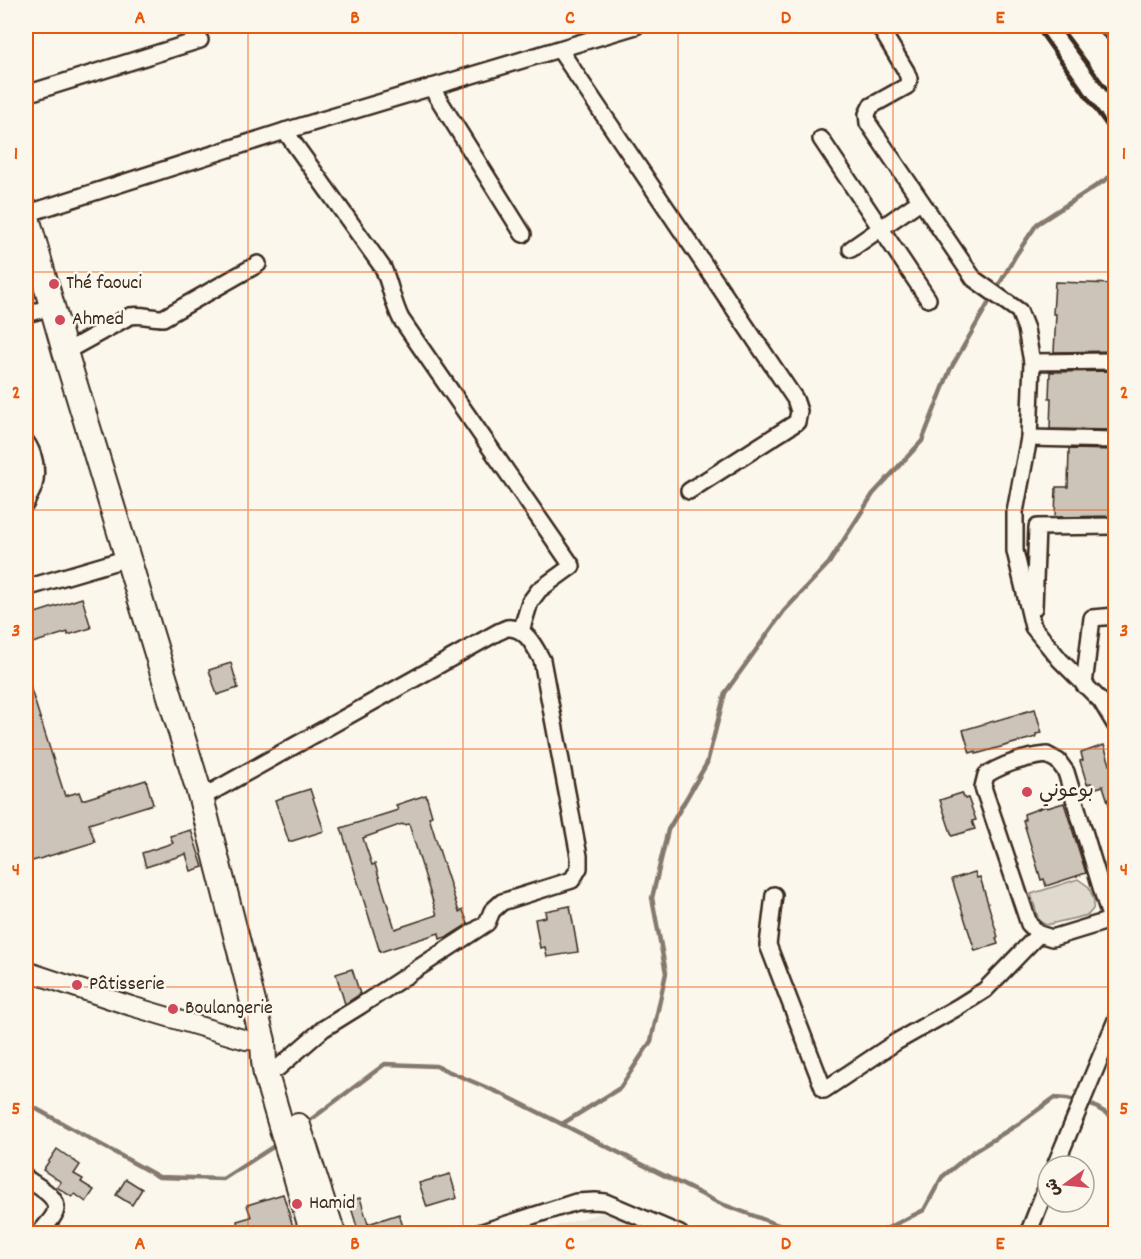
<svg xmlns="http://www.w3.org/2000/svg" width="1141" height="1259" font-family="Dekko,'Playpen Sans Arabic',sans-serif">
  <rect width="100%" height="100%" fill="#fbf7ec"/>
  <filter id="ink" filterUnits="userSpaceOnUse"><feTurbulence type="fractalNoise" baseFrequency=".0167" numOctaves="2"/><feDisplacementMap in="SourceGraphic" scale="12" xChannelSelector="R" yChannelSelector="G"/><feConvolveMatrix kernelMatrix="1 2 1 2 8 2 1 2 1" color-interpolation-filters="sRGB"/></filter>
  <g filter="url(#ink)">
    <!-- built -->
    <path fill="#ede8dd" d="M 605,1212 L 658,1233 L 533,1233 L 566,1223 Z"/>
    <!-- pitch -->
    <path fill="#dfd9ce" stroke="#8d8276" stroke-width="1.5" d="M 1078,879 L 1089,887 L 1094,901 L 1093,909 L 1088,915 L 1046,925 L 1039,921 L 1031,894 Z"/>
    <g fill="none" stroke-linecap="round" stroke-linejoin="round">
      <!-- stream -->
      <g stroke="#85796d" stroke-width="4.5">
        <path d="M 26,1107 L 33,1107 L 159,1177 L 223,1179 L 279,1143"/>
        <path d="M 305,1124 L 385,1064 L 436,1066 L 504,1095 L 719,1203 L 803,1234"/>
        <path d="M 562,1124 L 620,1088 L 651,1041 L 666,973 L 652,898 L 668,830 L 707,763 L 725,693 L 784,611 L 829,563 L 873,494 L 922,441 L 950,370 L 1016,255 L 1037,224 L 1116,173"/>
        <path d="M 876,1234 L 924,1210 L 942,1177 L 973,1152 L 1020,1123 L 1054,1098 L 1067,1099 L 1094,1106 L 1116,1119"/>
      </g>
    </g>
    <!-- building -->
    <g fill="#ccc4b9" stroke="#3b2a1e" stroke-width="1.5" fill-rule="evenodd">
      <path d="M 1055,282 L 1116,284 L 1116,351 L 1054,352 L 1056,314 L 1053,314 Z"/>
      <path d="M 1116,371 L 1116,430 L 1050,429 L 1051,398 L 1049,398 L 1050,372 Z"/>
      <path d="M 1069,449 L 1116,450 L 1116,516 L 1055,517 L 1056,487 L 1068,487 Z"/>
      <path d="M 82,598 L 91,628 L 68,635 L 68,632 L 26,645 L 26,616 Z"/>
      <path d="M 231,663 L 238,688 L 217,695 L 209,670 Z"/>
      <path d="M 28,680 L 65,796 L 79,792 L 82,800 L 146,780 L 153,804 L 89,824 L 95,842 L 26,863 L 26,681 Z"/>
      <path d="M 1035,709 L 1042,733 L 1036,734 L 1036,737 L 976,754 L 976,751 L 970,753 L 963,730 Z"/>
      <path d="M 1104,745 L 1116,784 L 1116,816 L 1113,817 L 1103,786 L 1093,789 L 1091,783 L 1087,784 L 1080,761 L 1083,760 L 1081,753 Z"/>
      <path d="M 310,789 L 324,831 L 289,842 L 275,800 Z"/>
      <path d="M 962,793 L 965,799 L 968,798 L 976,820 L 972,821 L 975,829 L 952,836 L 940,800 Z"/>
      <path d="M 426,795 L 432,816 L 429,817 L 445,869 L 459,912 L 463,910 L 468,924 L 449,936 L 440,939 L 439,933 L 380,952 L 341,828 L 398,810 L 396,805 ZM 402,824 L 403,825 L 409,824 L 437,915 L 395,929 L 375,864 L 372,865 L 363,838 Z"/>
      <path d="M 1064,803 L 1086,873 L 1046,886 L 1044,879 L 1041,880 L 1037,866 L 1023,820 L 1025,820 L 1024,814 L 1046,806 L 1047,808 Z"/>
      <path d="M 191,830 L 203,867 L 191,871 L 186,854 L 146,867 L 142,853 L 173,843 L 170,836 Z"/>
      <path d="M 975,872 L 977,878 L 980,877 L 998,937 L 996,938 L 998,944 L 975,951 L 952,879 Z"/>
      <path d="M 570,906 L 578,952 L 547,957 L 545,947 L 540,948 L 535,919 L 546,917 L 545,911 Z"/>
      <path d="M 352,969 L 360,994 L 345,1004 L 336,974 Z"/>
      <path d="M 57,1149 L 80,1165 L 74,1174 L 83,1179 L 81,1182 L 94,1190 L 86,1202 L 75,1194 L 72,1197 L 57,1187 L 61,1182 L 43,1170 Z"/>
      <path d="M 450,1174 L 457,1198 L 427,1207 L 419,1183 Z"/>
      <path d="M 126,1179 L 142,1189 L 132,1205 L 116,1195 Z"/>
      <path d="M 283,1194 L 295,1233 L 240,1233 L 237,1221 L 251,1217 L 247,1205 Z"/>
      <path d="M 360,1198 L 368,1224 L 399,1214 L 405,1233 L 347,1233 L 347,1230 L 357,1227 L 349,1201 Z"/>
    </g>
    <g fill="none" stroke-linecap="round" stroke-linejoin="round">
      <!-- minor casing -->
      <g stroke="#3b2a1e" stroke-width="20">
        <g id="minor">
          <path d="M 879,26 L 906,71 L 909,79 L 907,86 L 871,106 L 867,114 L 868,123 L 974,279 L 1019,311 L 1026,329 L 1032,362 L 1029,438 L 1015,512 L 1015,551 L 1033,627 L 1060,660 L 1101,701 L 1116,726"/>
          <path d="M 559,49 L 795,399 L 799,411 L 797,422 L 689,491"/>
          <path d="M 431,87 L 523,234"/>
          <path d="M 26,94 L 200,40"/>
          <path d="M 285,131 L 383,268 C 391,286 392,301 401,319 L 572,566 L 539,590 L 530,602 L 521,631"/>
          <path d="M 821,139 L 928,299"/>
          <path d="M 26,214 L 285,131 L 636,26"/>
          <path d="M 851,249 L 920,201"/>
          <path d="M 26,314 L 52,307"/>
          <path d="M 65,352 L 130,316 C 143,314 150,318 163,318 L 258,264"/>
          <path d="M 1032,362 L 1116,361"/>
          <path d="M 1029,438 L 1116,440"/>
          <path d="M 26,442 C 34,453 38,470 34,485 C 33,491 28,497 26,503"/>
          <path d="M 26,588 L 128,558"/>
          <path d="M 1034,608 L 1037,527 L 1116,526"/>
          <path d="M 1084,685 L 1092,618 L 1116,616"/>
          <path d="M 1047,755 L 1058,761 L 1066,772 L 1111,920 L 1052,938 L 1039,934 L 1029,924 L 983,787 L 986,775 C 1004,764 1027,757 1047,755 Z"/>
          <path d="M 201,798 L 498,632 C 501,631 504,629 507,628 C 525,626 535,647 542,660 L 579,856 L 579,868 L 572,880 L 502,902 L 492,911 L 487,923 L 360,1006 L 323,1029 L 278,1068"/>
          <path d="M 774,895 L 768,945 L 824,1090 L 896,1042 L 958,1007 L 985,990 L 1039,934"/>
          <path d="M 1055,1166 L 1116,1020"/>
          <path d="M 26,1178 C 38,1187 66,1199 52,1218 C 48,1224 43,1228 39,1234"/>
          <path d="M 476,1234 L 576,1202 L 595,1201 L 605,1202 L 680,1234"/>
          <path d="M 1028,1234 L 1048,1183"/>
        </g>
      </g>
      <!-- tertiary casing -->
      <g stroke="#3b2a1e" stroke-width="22">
        <path id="tertiary" d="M 26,971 L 131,1006 L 246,1040 L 263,1041"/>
      </g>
      <!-- secondary casing -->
      <g stroke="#3b2a1e" stroke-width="26">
        <path id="secondary" d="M 1110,26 L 1116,31"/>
      </g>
      <!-- primary casing -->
      <g stroke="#3b2a1e" stroke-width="28">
        <g id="primary">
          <path d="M 26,214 L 65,352 L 201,798 L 263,1041 L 264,1061 L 266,1075 L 313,1234"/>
          <path d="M 298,1126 L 333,1234"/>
        </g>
      </g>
      <!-- minor -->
      <use href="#minor" stroke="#fbf7ec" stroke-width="15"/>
      <!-- tertiary -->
      <use href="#tertiary" stroke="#fbf7ec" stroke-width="18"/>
      <!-- secondary -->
      <use href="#secondary" stroke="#fbf7ec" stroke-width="21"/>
      <!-- primary -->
      <use href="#primary" stroke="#fbf7ec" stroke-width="24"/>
      <!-- rail -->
      <g stroke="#3b2a1e" stroke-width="4.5">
        <path d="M 1036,26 L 1116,138"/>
        <path d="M 1059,26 L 1116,102"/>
      </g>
    </g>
  </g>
  <!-- grid -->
  <path fill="none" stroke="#e8590c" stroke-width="1.5" stroke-opacity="0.55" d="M 248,26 L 248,1234M 463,26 L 463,1234M 678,26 L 678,1234M 893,26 L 893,1234M 26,272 L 1116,272M 26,510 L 1116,510M 26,749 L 1116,749M 26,987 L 1116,987"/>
  <!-- markers -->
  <g fill="#d1495b" stroke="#fbf7ec" stroke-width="2">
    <circle cx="54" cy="284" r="6"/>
    <circle cx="60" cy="320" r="6"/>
    <circle cx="1027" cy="792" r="6"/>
    <circle cx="77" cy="985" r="6"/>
    <circle cx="173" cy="1009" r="6"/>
    <circle cx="297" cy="1204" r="6"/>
  </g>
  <g text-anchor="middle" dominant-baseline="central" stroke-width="5" stroke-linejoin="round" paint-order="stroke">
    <!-- poi labels -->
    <g font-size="20" fill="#3b2a1e" stroke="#fbf7ec" text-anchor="start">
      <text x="66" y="284">Thé faouci</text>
      <text x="72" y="320">Ahmed</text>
      <text x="1039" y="792">بوعوني</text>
      <text x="89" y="985">Pâtisserie</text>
      <text x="185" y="1009">Boulangerie</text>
      <text x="309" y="1204">Hamid</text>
    </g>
  </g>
  <!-- margin -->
  <rect width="1141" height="1259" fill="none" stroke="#fbf7ec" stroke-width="66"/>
  <!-- north arrow -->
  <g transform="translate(1066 1184) rotate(255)"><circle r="28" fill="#fbf7ec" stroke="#aea59a" stroke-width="1.5"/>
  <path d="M0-4.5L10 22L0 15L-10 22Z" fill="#d1495b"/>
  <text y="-9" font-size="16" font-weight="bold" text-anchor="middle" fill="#3b2a1e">ش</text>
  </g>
  <rect x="33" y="33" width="1075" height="1193" fill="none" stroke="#e8590c" stroke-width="2"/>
  <g font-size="20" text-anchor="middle" font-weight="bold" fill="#e8590c">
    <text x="140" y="23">A</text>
    <text x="355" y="23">B</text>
    <text x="570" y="23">C</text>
    <text x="786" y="23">D</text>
    <text x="1000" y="23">E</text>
    <text x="16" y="159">1</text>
    <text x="1124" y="159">1</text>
    <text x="16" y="398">2</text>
    <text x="1124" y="398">2</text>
    <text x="16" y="636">3</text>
    <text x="1124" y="636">3</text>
    <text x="16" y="875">4</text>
    <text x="1124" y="875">4</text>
    <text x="16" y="1114">5</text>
    <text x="1124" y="1114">5</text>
    <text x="140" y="1249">A</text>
    <text x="355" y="1249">B</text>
    <text x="570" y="1249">C</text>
    <text x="786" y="1249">D</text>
    <text x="1000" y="1249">E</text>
  </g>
</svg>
